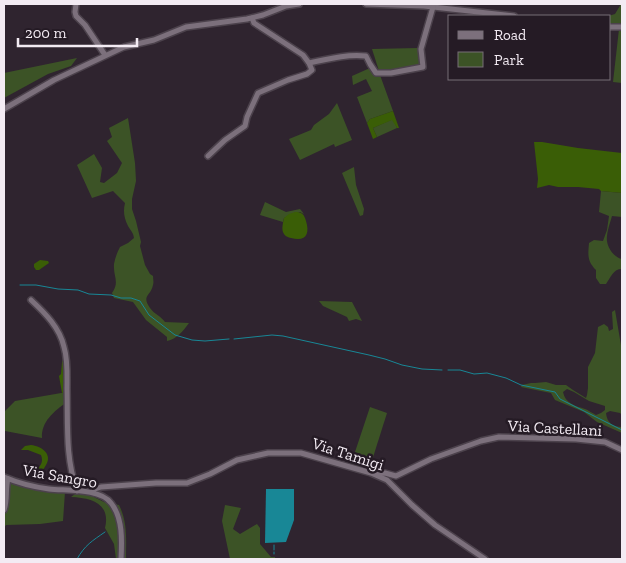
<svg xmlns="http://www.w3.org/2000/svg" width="626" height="563" font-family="'Zilla Slab',serif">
  <rect width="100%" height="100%" fill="#2f242f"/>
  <!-- green -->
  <g fill="#3c5326" fill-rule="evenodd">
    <path d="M 621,4 L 622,4 L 622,25 L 610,25 L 610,16 L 608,16 L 615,14 Z"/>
    <path d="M 619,29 L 622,29 L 622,83 L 613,82 Z"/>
    <path d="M 418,48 L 421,66 L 379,71 L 372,49 Z"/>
    <path d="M 77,58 L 71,66 L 48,74 L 4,98 L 4,73 Z"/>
    <path d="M 370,68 L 380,75 L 393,111 L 370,119 L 367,123 L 357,97 L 372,91 L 366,79 L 353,85 L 352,76 Z"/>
    <path d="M 337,103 L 352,140 L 335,147 L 334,144 L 300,160 L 289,139 L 311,130 L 314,125 L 329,114 Z"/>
    <path d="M 128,118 L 135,163 L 136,181 L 132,199 L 132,209 L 136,221 L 141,242 L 140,246 L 145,265 L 150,274 L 153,276 C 153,279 154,282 153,285 C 151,296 141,295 150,308 C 154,314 161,316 165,322 L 189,323 C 183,331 177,339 167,341 L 167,337 L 146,320 L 133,302 L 114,298 L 112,293 C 120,282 113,276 114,264 C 115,258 117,253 120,247 L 128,243 L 134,238 C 133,232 131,231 128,226 C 124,218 123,211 125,203 L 113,191 L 92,198 L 77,165 L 94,154 L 102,168 L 100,182 L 104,183 L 117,173 L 122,163 L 107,141 L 112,137 L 109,128 Z"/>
    <path d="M 393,119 L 397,128 L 377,137 L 373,128 Z"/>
    <path d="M 354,167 L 356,185 L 364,209 L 363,215 L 360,216 L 342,173 Z"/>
    <path d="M 601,191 L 622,193 L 622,217 L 612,216 C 610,223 606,234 607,241 C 608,249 615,258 622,259 L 622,269 C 613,269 611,277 606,284 L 600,284 L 596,278 L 596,270 C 587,261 588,255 589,243 L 594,240 L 603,241 L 607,230 L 609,216 L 599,212 Z"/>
    <path d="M 265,202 L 286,212 L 300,209 L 304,214 L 300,212 L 284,218 L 283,222 L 260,215 Z"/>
    <path d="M 319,301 L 352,302 L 362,321 L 356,319 L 349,321 L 347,317 L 323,306 Z"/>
    <path d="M 615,310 L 622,351 L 622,415 L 620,413 L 610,411 L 606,413 C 607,423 613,427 622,427 L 622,433 L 597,422 L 584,412 L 555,400 L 551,393 L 521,387 L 522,385 L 531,383 L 535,383 L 546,382 L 556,385 L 566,385 L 573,390 L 586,398 L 587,395 L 588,388 L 588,367 L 595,353 L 598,327 L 604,324 L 608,327 L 609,331 L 613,329 L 612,312 ZM 567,389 L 574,392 L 589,401 L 605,406 L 605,410 L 601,413 L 596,415 C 592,413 588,410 585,409 C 575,406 565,403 563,392 Z"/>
    <path d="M 67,392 L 67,402 C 54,411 41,422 42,438 L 5,431 L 4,412 L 15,401 Z"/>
    <path d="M 370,407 L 387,413 L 369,470 L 351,464 Z"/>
    <path d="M 4,479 L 6,480 L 4,484 L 5,490 L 9,481 L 65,492 L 63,521 L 40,524 L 6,525 L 4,528 L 5,543 L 4,543 Z"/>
    <path d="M 75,494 L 90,495 L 104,502 L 119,505 C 128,523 126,540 126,559 L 116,559 L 114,544 L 105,528 C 111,503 91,498 71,497 Z"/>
    <path d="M 225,505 L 241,508 L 233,529 L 240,534 L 257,524 L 260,528 L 260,544 L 271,557 L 275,557 L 275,559 L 230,559 L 222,521 Z"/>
  </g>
  <!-- forest -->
  <g fill="#3a5e06">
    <path d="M 393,111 L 399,128 L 397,128 L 392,120 L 373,128 L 377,137 L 373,139 L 367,123 L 370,119 Z"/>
    <path d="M 534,142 L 542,142 L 578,148 L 622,153 L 622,193 L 601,191 L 599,189 L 578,187 L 558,187 L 549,185 L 537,188 L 538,179 Z"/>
    <path d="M 295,212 C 302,212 304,214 306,221 C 310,234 306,242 291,238 C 288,237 286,237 284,234 C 281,230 283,223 284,218 L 289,214 Z"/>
    <path d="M 40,260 L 48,261 L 49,263 L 39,270 L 36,270 L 34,267 L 34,264 Z"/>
    <path d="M 64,358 L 67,392 L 62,393 L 59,376 L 61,374 L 62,362 Z"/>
    <path d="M 31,445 C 41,446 53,454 46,465 C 44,469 41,472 39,476 L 35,474 L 35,472 C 40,466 44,463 41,455 L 28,450 L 21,450 L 25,446 Z"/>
  </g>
  <!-- water -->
  <path fill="#188796" d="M 266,489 L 294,489 L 294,520 L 286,542 L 265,543 Z"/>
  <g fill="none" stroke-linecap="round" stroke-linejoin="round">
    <!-- stream -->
    <g stroke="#188796" stroke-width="1">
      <path d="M 20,285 L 36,285 L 58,289 L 78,290 L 89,294 L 111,295 L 121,298 L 131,298 L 140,301 L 149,315 L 175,335 L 192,340 L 205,341 L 229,339"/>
      <path d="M 234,339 L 272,335 L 283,336 L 369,355 L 385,359 L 402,365 L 422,369 L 442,370"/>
      <path d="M 448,370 L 460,370 L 474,374 L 487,373 L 506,378 L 521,385 L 555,392 L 560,399 L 622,430"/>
      <path d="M 274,545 L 274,550"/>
      <path d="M 274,552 L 274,554"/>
      <path d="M 77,559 C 85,545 92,541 105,532"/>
    </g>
    <!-- minor casing -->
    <g stroke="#4c424c" stroke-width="8">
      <g id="minor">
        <path d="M 76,4 L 75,12 L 76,16 L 85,25 L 105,55"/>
        <path d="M 366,4 L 424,6 L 514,16"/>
        <path d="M 610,27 L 622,27"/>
        <path d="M 309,63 C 328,59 346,54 366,56 L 370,64 L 376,73 L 391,73 L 423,67 L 421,49 L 433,7"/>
        <path d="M 4,109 L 54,80 L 124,47 L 154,40 L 186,27 L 247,19 L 263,15 L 286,6 L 299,4"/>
        <path d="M 208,156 L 225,140 L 245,126 L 247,117 L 258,93 L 288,80 L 307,74 L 312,70 L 309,63 L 303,55 L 254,23 L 252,18"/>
        <path d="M 31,300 C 45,313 60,328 64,347 C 68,360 67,375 67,389 C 68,424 65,457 77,491"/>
        <path d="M 375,474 L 385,473 L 396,476 L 431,459 L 481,441 L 499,437 L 576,439 L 605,442 L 622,450"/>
        <path d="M 4,477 C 18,483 34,487 49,489 C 66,491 100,488 111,503 C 123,518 122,541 121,559"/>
        <path d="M 92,492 L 95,489 L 101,487 L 156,483 L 187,483 L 210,474 L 237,460 L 268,453 L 301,453 L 371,473 L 387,480 L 412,505 L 435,525 L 485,559"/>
        <path d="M 4,510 C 8,499 5,489 8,479"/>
      </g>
    </g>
    <!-- minor -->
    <use href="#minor" stroke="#7c707c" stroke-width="5"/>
  </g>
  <g text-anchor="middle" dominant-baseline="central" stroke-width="5" stroke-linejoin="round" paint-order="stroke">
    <!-- street labels -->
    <g font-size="16" fill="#f3ebf3" stroke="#251b25">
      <text transform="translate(555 428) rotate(3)">Via Castellani</text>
      <text transform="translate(348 454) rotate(18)">Via Tamigi</text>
      <text transform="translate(60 476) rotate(10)">Via Sangro</text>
    </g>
  </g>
  <!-- border -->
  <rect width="626" height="563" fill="none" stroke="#f3ebf3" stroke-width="10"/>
  <!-- legend -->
  <rect x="448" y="15" width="162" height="65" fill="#251b25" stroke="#776e77"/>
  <rect x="458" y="31" width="25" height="8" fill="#7c707c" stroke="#776e77"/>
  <text x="494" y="40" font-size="15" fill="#f3ebf3">Road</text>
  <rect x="458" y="52" width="25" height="15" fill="#3c5326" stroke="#776e77"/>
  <text x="494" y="65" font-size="15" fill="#f3ebf3">Park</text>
  <!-- scale -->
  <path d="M18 38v8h119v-8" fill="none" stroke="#f3ebf3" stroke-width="2.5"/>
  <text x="25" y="38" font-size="15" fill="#f3ebf3" stroke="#251b25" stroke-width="4" paint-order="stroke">200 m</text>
</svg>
